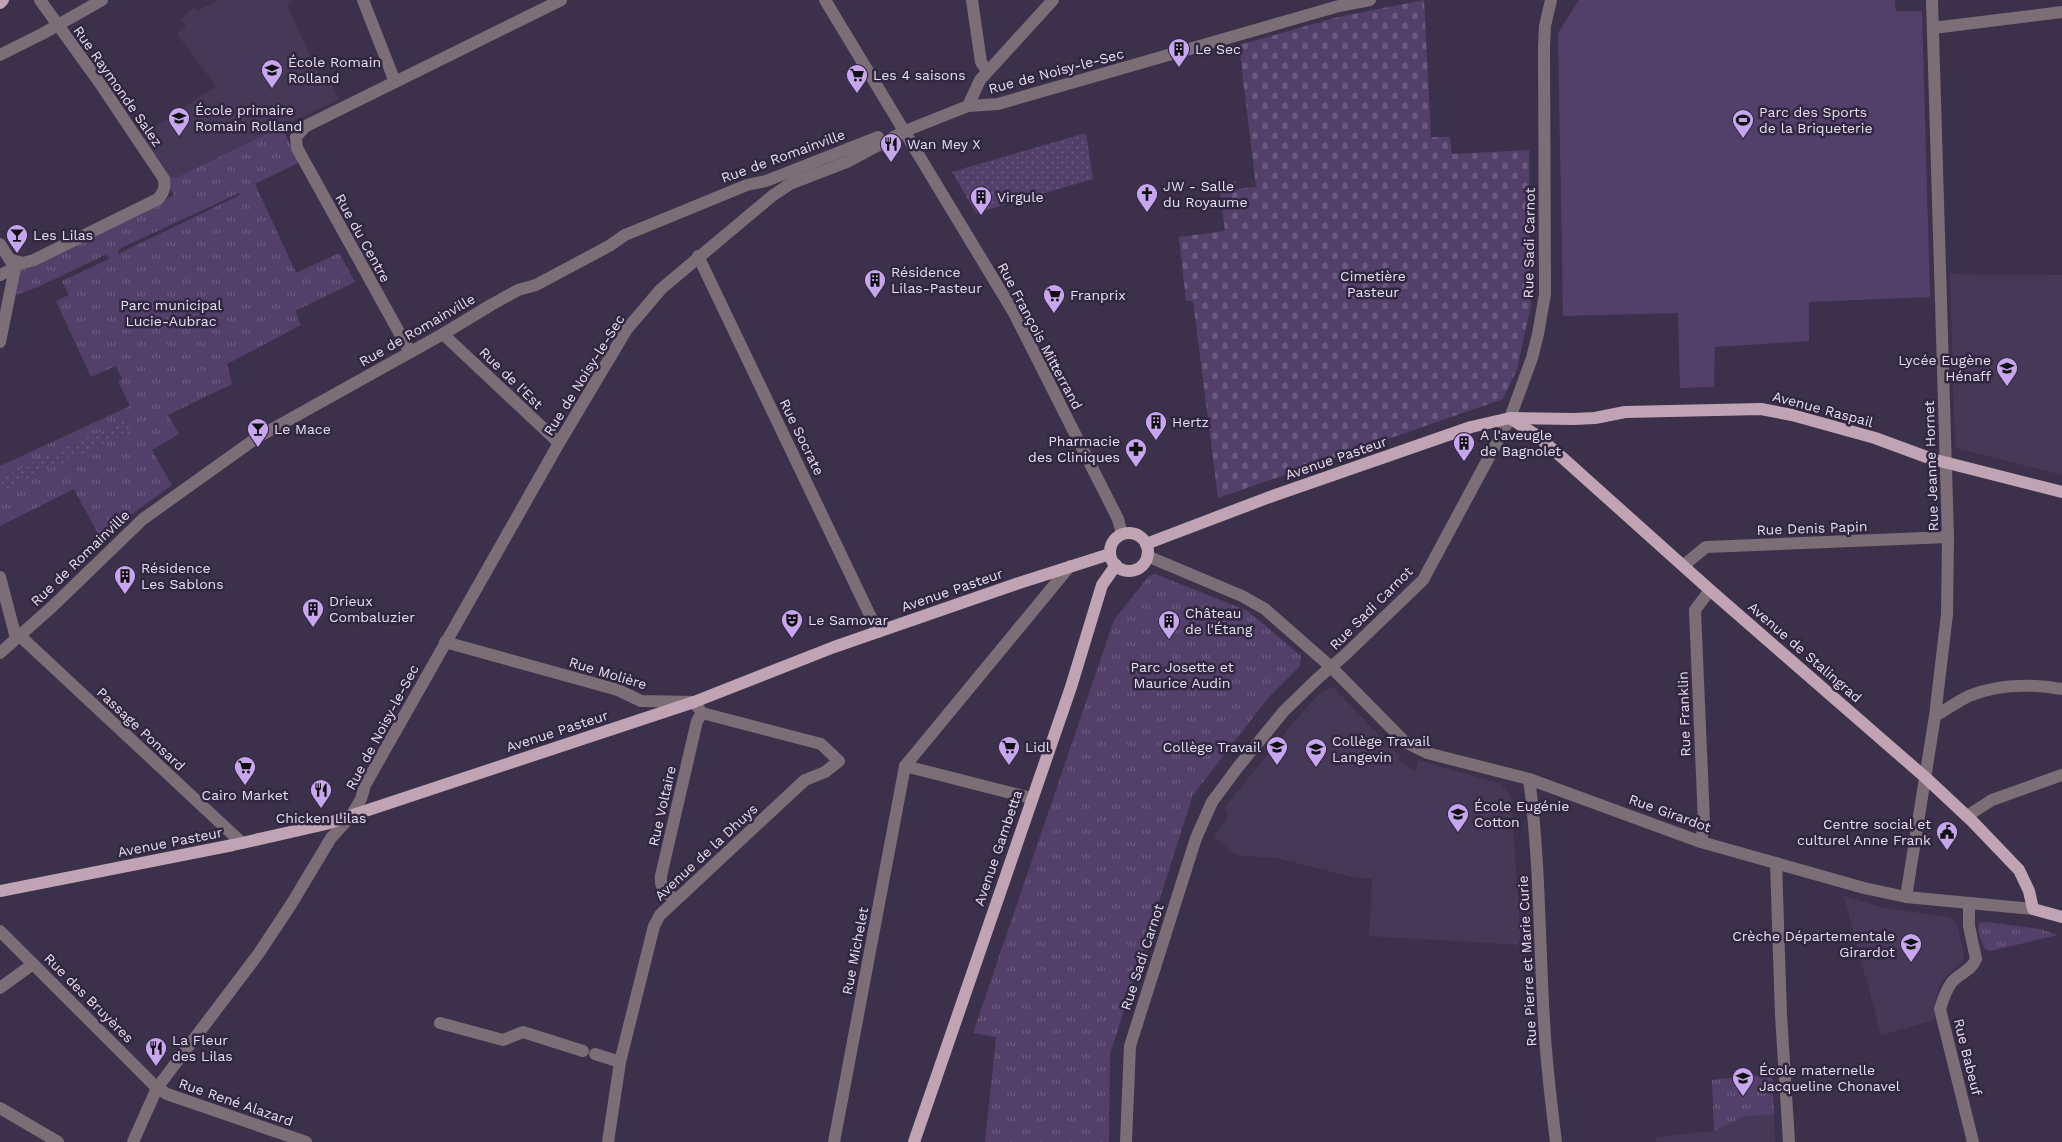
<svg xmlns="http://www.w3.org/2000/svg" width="2062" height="1142" font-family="'Work Sans',sans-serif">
  <defs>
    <pattern id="grass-tufts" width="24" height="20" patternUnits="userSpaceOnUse" patternTransform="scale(1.25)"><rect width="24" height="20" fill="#52406a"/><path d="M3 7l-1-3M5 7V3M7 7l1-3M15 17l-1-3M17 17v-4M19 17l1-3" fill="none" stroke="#6b5b80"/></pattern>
    <pattern id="cemetery-stones" width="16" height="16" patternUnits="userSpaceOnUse" patternTransform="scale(1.25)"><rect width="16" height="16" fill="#52406a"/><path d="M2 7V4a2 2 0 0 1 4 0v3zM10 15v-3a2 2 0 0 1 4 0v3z" fill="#6b5b80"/></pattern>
    <pattern id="garden-dots" width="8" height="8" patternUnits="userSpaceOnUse" patternTransform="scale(1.25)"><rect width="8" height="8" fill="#52406a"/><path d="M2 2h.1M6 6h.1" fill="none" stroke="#6b5b80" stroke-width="1.8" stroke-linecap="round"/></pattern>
  </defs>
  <rect width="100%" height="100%" fill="#3c314a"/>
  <!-- built -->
  <g fill="#463958">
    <path d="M 217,0 L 292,0 L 293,2 L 287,5 L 321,79 L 327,76 L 339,99 L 176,179 L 169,177 L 142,135 L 216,86 L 177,34 L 186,26 L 181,19 L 195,7 L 198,11 Z"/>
    <path d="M 1950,274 L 2062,275 L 2062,475 L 1955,448 Z"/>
    <path d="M 1330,688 L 1334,688 L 1399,756 L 1398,759 L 1415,772 L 1418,760 L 1501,784 L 1511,797 L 1521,945 L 1369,936 L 1372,879 L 1353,877 L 1277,858 L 1236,855 L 1214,837 L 1229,816 L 1224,808 L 1299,716 L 1321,692 Z"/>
    <path d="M 1844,896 L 1884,908 L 1949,917 L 1957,924 L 1964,955 L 1963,960 L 1943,980 L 1938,989 L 1934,1008 L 1935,1020 L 1881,1035 Z"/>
    <path d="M 1772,1074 L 1775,1142 L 1656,1142 L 1656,1137 L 1714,1131 L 1712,1080 Z"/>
  </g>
  <!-- grass -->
  <g fill="url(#grass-tufts)" fill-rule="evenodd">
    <path d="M 281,127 L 300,162 L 255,184 L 296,273 L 339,253 L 355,282 L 295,311 L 301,325 L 227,364 L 232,384 L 168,415 L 179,434 L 152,450 L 172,485 L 132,514 L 103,543 L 74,489 L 0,526 L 0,466 L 130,406 L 118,381 L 122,379 L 116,366 L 91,377 L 56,301 L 69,295 L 62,281 L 109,259 L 108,256 L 105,255 L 38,287 L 15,295 L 21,267 L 37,262 L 174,195 L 170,188 L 169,177 L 176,178 ZM 239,193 L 240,195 L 118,254 L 119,249 Z"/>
    <path d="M 1155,574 L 1248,611 L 1301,656 L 1300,666 L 1269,697 L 1193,795 L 1110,1054 L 1109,1142 L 985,1142 L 996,1037 L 973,1033 L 1114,620 L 1149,576 Z"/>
    <path d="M 1987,922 L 2040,929 L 2058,935 L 1990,951 L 1986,950 C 1981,942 1977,933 1979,923 Z"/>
    <path d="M 1772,1074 L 1774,1114 L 1745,1116 L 1714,1131 L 1712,1080 Z"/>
  </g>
  <!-- cemetery -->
  <path fill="url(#cemetery-stones)" d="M 1424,0 L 1431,137 L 1450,137 L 1452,154 L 1529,150 L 1531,305 L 1517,369 L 1503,399 L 1218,498 L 1193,301 L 1186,301 L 1179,237 L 1225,231 L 1219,183 L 1235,181 L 1236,189 L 1256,187 L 1239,45 L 1338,17 Z"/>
  <!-- garden -->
  <g fill="url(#garden-dots)">
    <path d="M 1086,133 L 1093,179 L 976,213 L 952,172 Z"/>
    <path d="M 129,418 L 135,429 L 3,491 L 1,478 Z"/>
  </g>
  <!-- pitch -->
  <g fill="#52406a">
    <path d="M 1579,0 L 1895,0 L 1896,11 L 1922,11 L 1930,297 L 1809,302 L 1809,341 L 1715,347 L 1714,387 L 1680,388 L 1678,313 L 1563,316 L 1558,33 Z"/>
    <path d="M 192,200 L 195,207 L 141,233 L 138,228 Z"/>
  </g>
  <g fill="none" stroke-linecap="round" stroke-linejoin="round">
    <!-- minor -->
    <g stroke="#7c6e76" stroke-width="12">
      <path d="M 363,0 L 395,82"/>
      <path d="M 825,0 L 1014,313 L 1118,519 L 1122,534"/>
      <path d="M 972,0 L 981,62 L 987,71"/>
      <path d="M 1933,28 L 2062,12"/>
      <path d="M 0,55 L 42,34 L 102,0"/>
      <path d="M 968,106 L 980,80 L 1053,0"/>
      <path d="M 0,244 L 15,268"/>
      <path d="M 698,256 L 878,632"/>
      <path d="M 12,260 L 23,263 L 34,260 L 158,199 C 164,192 165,188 164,179 L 99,82 L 40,0"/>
      <path d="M 0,275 L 15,268"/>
      <path d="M 443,334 L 559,443"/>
      <path d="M 0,342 L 15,268"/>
      <path d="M 410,352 L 297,148 L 296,137 L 306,126 L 561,0"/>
      <path d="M 1147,556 L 1242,596 L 1265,609 L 1331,667 L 1405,742 L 1427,753 L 1529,779 L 1701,842 L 1864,888 L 1906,897 L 2033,909"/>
      <path d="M 1684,565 L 1706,547 L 1948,537"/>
      <path d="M 0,577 L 16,638"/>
      <path d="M 20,636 L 242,843"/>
      <path d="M 445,642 L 618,690 L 641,701 L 694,702 L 702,713 L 821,744 L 839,761 L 825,772 L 805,780 L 660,915 L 654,926 L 620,1062 L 608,1142"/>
      <path d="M 0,653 L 53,606 L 143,519 L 258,437 L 443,334 L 491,305 L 518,290 L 536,285 L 609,246 L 625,235 L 747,185 L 766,181 L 878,137"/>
      <path d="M 1935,716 C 1946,710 1958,701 1969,696 C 1997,684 2032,684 2062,689"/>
      <path d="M 905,766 L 1031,798"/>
      <path d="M 1529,779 C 1540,859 1539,940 1544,1021 C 1546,1061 1551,1102 1556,1142"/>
      <path d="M 1967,816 L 1992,800 L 2062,775"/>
      <path d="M 1701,842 L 1704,822 L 1695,610 L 1710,590"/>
      <path d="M 1776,863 L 1781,1015 L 1789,1142"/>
      <path d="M 1906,897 L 1935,716 L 1947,614 L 1948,537 L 1932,0"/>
      <path d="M 676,899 C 664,893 660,889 661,876 L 697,721 L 702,713"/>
      <path d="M 1969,903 L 1969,926 L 1976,959 C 1972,970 1960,973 1952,982 C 1946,990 1943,999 1940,1009 L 1973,1142"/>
      <path d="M 0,931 L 157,1088 L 167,1094 L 306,1142"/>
      <path d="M 0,988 L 33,964"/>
      <path d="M 440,1023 L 503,1040 L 523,1032 L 583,1051"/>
      <path d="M 595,1054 L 620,1062"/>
      <path d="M 0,1108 L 58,1142"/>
      <path d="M 133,1142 L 157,1088 L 259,953 L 292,903 L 331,838 L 351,816 L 361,799 L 365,785 L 559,443 L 627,329 L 661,289 L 772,196 L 790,184 L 847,162 L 905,131 L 968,106 L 998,104 L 1339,6 L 1370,0"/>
      <path d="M 834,1142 L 905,766 L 1070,566"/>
      <path d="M 1126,1142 L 1130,1046 L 1196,838 L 1212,802 L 1238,767 L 1284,711 L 1317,679 L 1345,655 L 1423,580 L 1510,418 L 1532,358 L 1538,334 L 1545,294 L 1544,47 L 1545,26 L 1551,0"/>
    </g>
    <!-- major -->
    <g stroke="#c1a4b3" stroke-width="12">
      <path d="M 0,3 L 3,0"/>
      <path d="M 1510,418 L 1536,435 L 1556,452 L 1710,590 L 1926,778 L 1972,821 L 2019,870 L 2029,891 L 2033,909 L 2062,917"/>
      <circle cx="1129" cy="552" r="19"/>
      <path d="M 1146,544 L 1267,498 L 1471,427 L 1510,418 L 1574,419 L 1595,418 L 1625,412 L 1761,409 L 1792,415 L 1875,438 L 1932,459 L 2062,492"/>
      <path d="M 0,891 L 233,845 L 326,824 L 694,702 L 834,647 L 1019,583 L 1110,554"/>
      <path d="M 914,1142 L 1071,687 L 1102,585 L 1116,565"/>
    </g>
  </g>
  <!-- icons -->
  <defs>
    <g id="building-pin" transform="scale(1.125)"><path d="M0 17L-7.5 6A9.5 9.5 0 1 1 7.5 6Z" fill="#c8a6ef" stroke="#312740"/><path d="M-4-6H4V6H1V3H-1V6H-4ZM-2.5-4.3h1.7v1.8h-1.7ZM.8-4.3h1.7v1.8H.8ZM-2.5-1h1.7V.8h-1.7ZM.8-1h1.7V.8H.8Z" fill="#111"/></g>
    <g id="school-pin" transform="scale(1.125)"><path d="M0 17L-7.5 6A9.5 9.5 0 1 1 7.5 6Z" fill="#c8a6ef" stroke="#312740"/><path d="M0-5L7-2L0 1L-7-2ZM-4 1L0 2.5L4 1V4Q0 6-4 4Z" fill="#111"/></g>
    <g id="supermarket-pin" transform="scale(1.125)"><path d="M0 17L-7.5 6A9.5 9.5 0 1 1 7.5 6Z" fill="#c8a6ef" stroke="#312740"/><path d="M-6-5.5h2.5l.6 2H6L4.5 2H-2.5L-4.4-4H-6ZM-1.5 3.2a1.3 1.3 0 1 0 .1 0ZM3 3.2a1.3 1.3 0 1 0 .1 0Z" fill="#111"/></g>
    <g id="stadium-pin" transform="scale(1.125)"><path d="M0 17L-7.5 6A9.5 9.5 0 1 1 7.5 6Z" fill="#c8a6ef" stroke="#312740"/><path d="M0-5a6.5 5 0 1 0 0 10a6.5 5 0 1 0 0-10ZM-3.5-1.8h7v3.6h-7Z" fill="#111"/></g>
    <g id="restaurant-pin" transform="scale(1.125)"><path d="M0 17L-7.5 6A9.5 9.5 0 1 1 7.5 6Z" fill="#c8a6ef" stroke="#312740"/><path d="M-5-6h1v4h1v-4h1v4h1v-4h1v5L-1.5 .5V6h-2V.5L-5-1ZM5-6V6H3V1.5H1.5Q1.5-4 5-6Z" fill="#111"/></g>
    <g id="church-pin" transform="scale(1.125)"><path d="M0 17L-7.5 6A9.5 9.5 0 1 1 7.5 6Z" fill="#c8a6ef" stroke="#312740"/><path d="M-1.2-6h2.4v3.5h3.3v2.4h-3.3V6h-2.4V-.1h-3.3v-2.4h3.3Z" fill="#111"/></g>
    <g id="bar-pin" transform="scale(1.125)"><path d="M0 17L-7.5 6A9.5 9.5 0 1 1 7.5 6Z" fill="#c8a6ef" stroke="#312740"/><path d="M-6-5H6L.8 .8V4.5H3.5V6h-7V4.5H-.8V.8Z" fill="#111"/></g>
    <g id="pharmacy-pin" transform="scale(1.125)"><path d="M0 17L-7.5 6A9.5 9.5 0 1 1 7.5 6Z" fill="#c8a6ef" stroke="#312740"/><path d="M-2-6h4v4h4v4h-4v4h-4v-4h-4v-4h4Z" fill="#111"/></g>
    <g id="theatre-pin" transform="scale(1.125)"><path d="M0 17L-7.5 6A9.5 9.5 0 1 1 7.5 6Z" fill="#c8a6ef" stroke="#312740"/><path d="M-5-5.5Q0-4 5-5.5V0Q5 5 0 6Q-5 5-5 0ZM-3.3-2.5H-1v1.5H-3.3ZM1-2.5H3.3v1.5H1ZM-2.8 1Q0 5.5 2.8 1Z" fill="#111"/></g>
    <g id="civic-pin" transform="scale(1.125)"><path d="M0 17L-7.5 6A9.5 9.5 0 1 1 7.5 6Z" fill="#c8a6ef" stroke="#312740"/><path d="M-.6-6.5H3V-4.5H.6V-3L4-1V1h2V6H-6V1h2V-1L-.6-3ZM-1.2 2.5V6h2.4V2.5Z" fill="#111"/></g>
  </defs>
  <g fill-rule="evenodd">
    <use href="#building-pin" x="1179" y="49"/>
    <use href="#school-pin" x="272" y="70"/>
    <use href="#supermarket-pin" x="857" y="75"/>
    <use href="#school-pin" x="179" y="118"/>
    <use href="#stadium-pin" x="1743" y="120"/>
    <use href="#restaurant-pin" x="891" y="144"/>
    <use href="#church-pin" x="1147" y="194"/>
    <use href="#building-pin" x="981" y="197"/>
    <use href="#bar-pin" x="17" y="235"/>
    <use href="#building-pin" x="875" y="280"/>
    <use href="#supermarket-pin" x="1054" y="295"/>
    <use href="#school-pin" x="2007" y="368"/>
    <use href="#building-pin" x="1156" y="422"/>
    <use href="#bar-pin" x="258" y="429"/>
    <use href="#building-pin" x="1464" y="443"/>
    <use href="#pharmacy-pin" x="1136" y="449"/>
    <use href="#building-pin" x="125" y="576"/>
    <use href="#building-pin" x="313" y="609"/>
    <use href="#theatre-pin" x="792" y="620"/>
    <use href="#building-pin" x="1169" y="621"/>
    <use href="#supermarket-pin" x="1009" y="747"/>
    <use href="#school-pin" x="1277" y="747"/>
    <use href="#school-pin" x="1316" y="749"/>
    <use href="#supermarket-pin" x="245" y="767"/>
    <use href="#restaurant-pin" x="321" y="790"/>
    <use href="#school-pin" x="1458" y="814"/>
    <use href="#civic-pin" x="1947" y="832"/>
    <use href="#school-pin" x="1911" y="944"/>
    <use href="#restaurant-pin" x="156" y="1048"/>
    <use href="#school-pin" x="1743" y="1078"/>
  </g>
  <g text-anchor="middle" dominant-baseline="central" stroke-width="5" stroke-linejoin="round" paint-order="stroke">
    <!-- poi labels -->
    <g font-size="14" fill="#e4deee" stroke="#312740" text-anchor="start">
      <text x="1195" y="49">Le Sec</text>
      <text x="288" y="62">École Romain<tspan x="288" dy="16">Rolland</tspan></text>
      <text x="873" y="75">Les 4 saisons</text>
      <text x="195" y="110">École primaire<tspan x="195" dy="16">Romain Rolland</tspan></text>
      <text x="1759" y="112">Parc des Sports<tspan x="1759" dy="16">de la Briqueterie</tspan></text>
      <text x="907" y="144">Wan Mey X</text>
      <text x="1163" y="186">JW - Salle<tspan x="1163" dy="16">du Royaume</tspan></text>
      <text x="997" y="197">Virgule</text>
      <text x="33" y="235">Les Lilas</text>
      <text x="891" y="272">Résidence<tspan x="891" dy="16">Lilas-Pasteur</tspan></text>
      <text x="1070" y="295">Franprix</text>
      <text x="1991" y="360" text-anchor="end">Lycée Eugène<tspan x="1991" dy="16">Hénaff</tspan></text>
      <text x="1172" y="422">Hertz</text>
      <text x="274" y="429">Le Mace</text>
      <text x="1480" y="435">A l'aveugle<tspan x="1480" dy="16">de Bagnolet</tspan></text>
      <text x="1120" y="441" text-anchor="end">Pharmacie<tspan x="1120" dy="16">des Cliniques</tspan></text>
      <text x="141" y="568">Résidence<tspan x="141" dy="16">Les Sablons</tspan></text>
      <text x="329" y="601">Drieux<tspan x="329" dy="16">Combaluzier</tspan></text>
      <text x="1185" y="613">Château<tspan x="1185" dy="16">de l'Étang</tspan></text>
      <text x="808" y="620">Le Samovar</text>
      <text x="1332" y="741">Collège Travail<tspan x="1332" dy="16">Langevin</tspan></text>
      <text x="1025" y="747">Lidl</text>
      <text x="1261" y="747" text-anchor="end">Collège Travail</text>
      <text x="245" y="795" text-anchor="middle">Cairo Market</text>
      <text x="1474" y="806">École Eugénie<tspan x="1474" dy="16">Cotton</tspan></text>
      <text x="321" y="818" text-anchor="middle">Chicken Lilas</text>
      <text x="1931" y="824" text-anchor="end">Centre social et<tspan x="1931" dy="16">culturel Anne Frank</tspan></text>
      <text x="1895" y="936" text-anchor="end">Crèche Départementale<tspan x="1895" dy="16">Girardot</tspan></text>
      <text x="172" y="1040">La Fleur<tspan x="172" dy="16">des Lilas</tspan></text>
      <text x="1759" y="1070">École maternelle<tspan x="1759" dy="16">Jacqueline Chonavel</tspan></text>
    </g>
    <!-- street labels -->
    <g font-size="14" fill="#e4deee" stroke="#312740">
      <text transform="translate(1056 71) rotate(-15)">Rue de Noisy-le-Sec</text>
      <text transform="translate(118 86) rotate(55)">Rue Raymonde Salez</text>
      <text transform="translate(783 156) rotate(-20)">Rue de Romainville</text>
      <text transform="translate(363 238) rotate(61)">Rue du Centre</text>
      <text transform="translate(1529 243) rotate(-89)">Rue Sadi Carnot</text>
      <text transform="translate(417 330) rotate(-30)">Rue de Romainville</text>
      <text transform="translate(1040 336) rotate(62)">Rue François Mitterrand</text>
      <text transform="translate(584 375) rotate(-58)">Rue de Noisy-le-Sec</text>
      <text transform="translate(511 378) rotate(44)">Rue de l'Est</text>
      <text transform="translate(1823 409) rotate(15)">Avenue Raspail</text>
      <text transform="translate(802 437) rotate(64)">Rue Socrate</text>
      <text transform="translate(1336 458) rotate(-19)">Avenue Pasteur</text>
      <text transform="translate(1931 466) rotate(-92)">Rue Jeanne Hornet</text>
      <text transform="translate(1812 528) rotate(-2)">Rue Denis Papin</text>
      <text transform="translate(80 558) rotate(-44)">Rue de Romainville</text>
      <text transform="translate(952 590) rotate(-19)">Avenue Pasteur</text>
      <text transform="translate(1371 608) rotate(-45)">Rue Sadi Carnot</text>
      <text transform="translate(1805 652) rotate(41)">Avenue de Stalingrad</text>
      <text transform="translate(608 673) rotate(17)">Rue Molière</text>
      <text transform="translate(1684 714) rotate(-92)">Rue Franklin</text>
      <text transform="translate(382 727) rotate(-62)">Rue de Noisy-le-Sec</text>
      <text transform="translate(141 729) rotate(43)">Passage Ponsard</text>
      <text transform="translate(557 731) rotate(-18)">Avenue Pasteur</text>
      <text transform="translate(662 806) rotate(-77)">Rue Voltaire</text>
      <text transform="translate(1670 813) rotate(20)">Rue Girardot</text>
      <text transform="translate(170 842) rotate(-11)">Avenue Pasteur</text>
      <text transform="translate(998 848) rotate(-71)">Avenue Gambetta</text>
      <text transform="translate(706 852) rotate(-43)">Avenue de la Dhuys</text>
      <text transform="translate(855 951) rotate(-79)">Rue Michelet</text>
      <text transform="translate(1142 957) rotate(-72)">Rue Sadi Carnot</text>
      <text transform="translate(1527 961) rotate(-93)">Rue Pierre et Marie Curie</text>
      <text transform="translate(89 998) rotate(45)">Rue des Bruyères</text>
      <text transform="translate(1968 1057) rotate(76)">Rue Babeuf</text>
      <text transform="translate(236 1102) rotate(19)">Rue René Alazard</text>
    </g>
    <!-- park labels -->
    <g font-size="14" fill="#e6dff2" stroke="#312740">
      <text x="1373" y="276">Cimetière<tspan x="1373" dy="16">Pasteur</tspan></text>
      <text x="171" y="305">Parc municipal<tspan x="171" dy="16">Lucie-Aubrac</tspan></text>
      <text x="1182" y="667">Parc Josette et<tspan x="1182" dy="16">Maurice Audin</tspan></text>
    </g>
  </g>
</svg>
